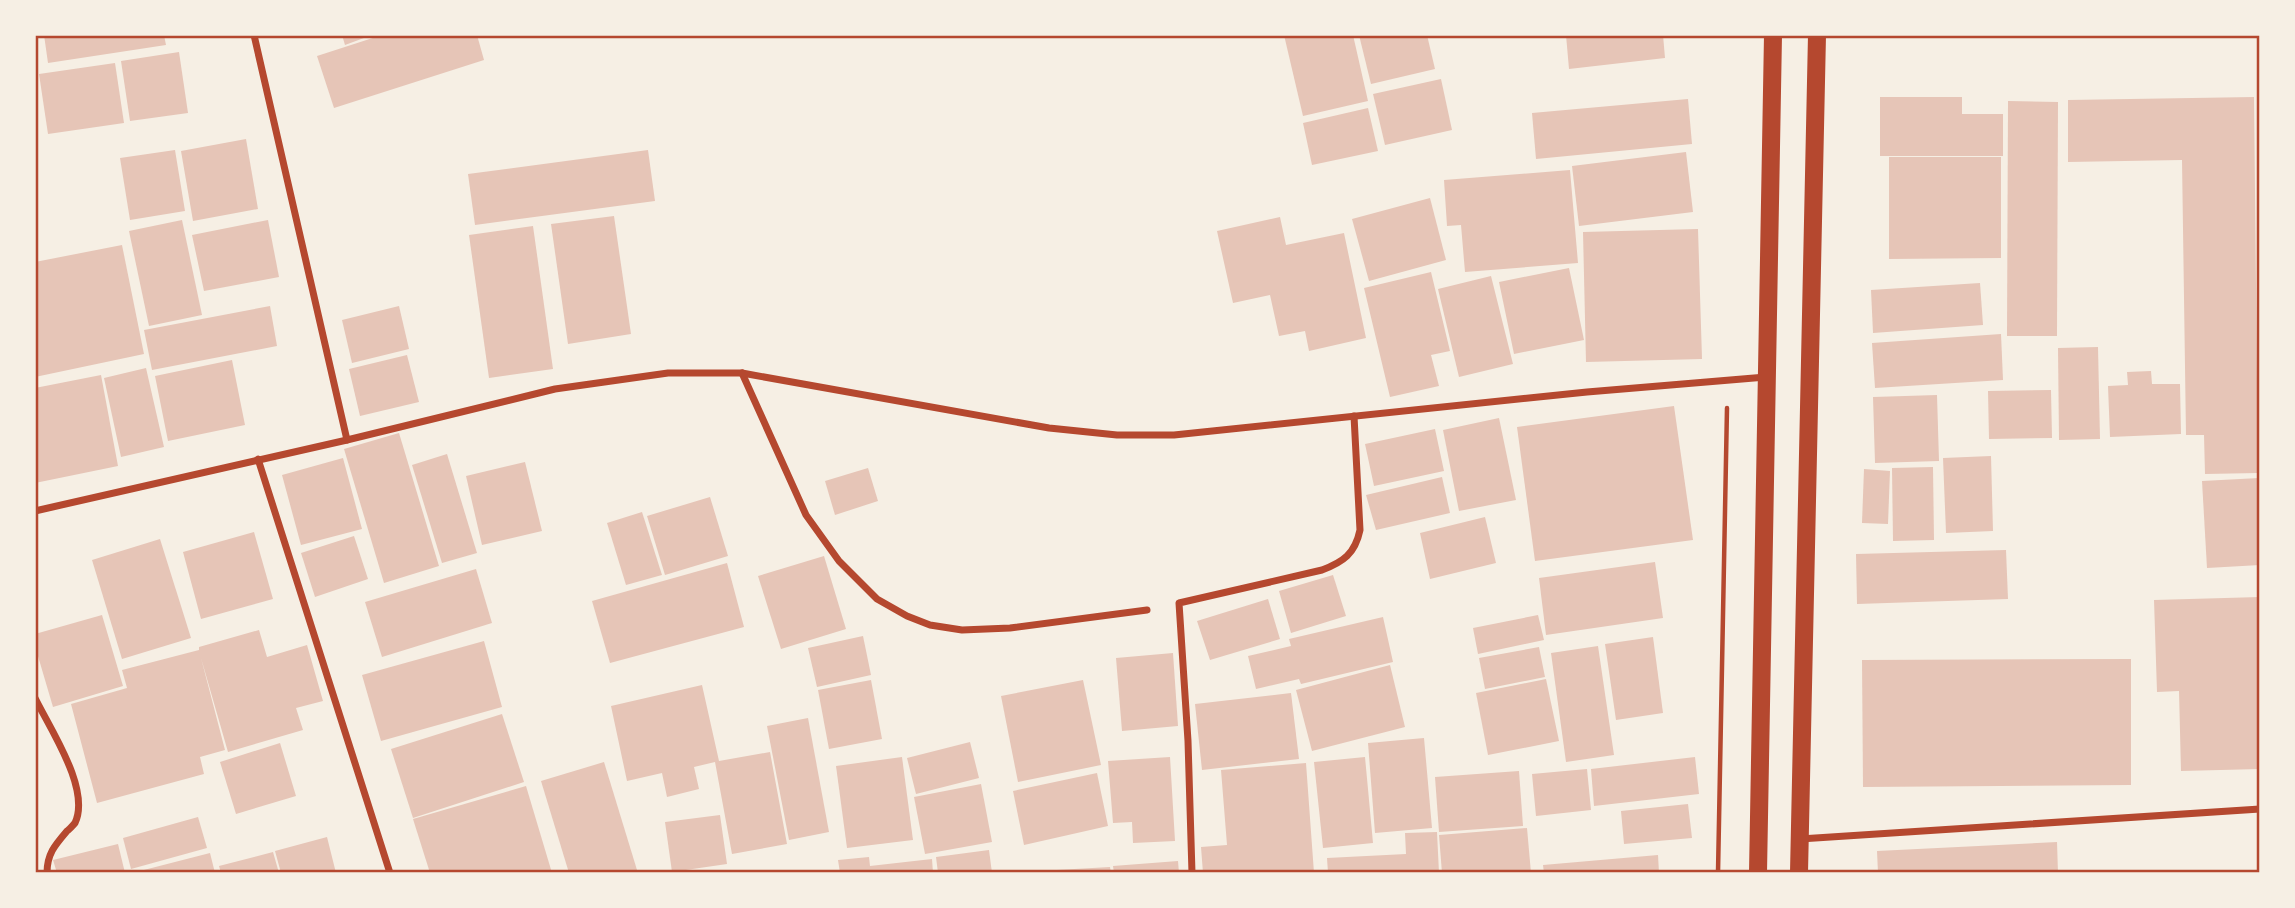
<svg xmlns="http://www.w3.org/2000/svg" width="2295" height="908" font-family="Mulish,sans-serif">
  <rect width="100%" height="100%" fill="#f6efe4"/>
  <!-- building -->
  <g fill="#e6c5b7">
    <path d="M 44,35 L 164,35 L 166,45 L 48,63 Z"/>
    <path d="M 342,35 L 372,35 L 345,45 Z"/>
    <path d="M 382,35 L 477,35 L 484,60 L 334,108 L 317,56 Z"/>
    <path d="M 1284,35 L 1353,35 L 1368,101 L 1303,116 Z"/>
    <path d="M 1359,35 L 1427,35 L 1435,69 L 1371,84 Z"/>
    <path d="M 1566,35 L 1663,35 L 1665,58 L 1569,69 Z"/>
    <path d="M 179,52 L 188,113 L 130,121 L 121,61 Z"/>
    <path d="M 115,63 L 124,123 L 48,134 L 39,74 Z"/>
    <path d="M 1441,79 L 1452,130 L 1385,145 L 1373,94 Z"/>
    <path d="M 1880,97 L 1962,97 L 1962,114 L 2003,114 L 2003,156 L 1880,156 Z"/>
    <path d="M 2254,97 L 2258,473 L 2205,474 L 2204,435 L 2186,435 L 2182,160 L 2068,162 L 2068,100 Z"/>
    <path d="M 1688,99 L 1692,144 L 1536,159 L 1532,113 Z"/>
    <path d="M 2008,101 L 2058,102 L 2057,336 L 2007,336 Z"/>
    <path d="M 1368,108 L 1378,151 L 1312,165 L 1303,123 Z"/>
    <path d="M 246,139 L 258,209 L 193,221 L 181,151 Z"/>
    <path d="M 175,150 L 185,211 L 130,220 L 120,158 Z"/>
    <path d="M 648,150 L 655,201 L 475,225 L 468,174 Z"/>
    <path d="M 1686,152 L 1693,212 L 1579,226 L 1572,166 Z"/>
    <path d="M 1889,157 L 2001,157 L 2001,258 L 1889,259 Z"/>
    <path d="M 1570,170 L 1578,263 L 1465,272 L 1461,225 L 1447,226 L 1444,180 Z"/>
    <path d="M 1430,198 L 1446,260 L 1369,281 L 1352,219 Z"/>
    <path d="M 614,216 L 631,334 L 568,344 L 551,224 Z"/>
    <path d="M 1280,217 L 1286,245 L 1344,233 L 1366,338 L 1309,351 L 1305,331 L 1279,336 L 1270,295 L 1233,303 L 1217,231 Z"/>
    <path d="M 182,220 L 202,315 L 149,326 L 129,231 Z"/>
    <path d="M 268,220 L 279,277 L 204,291 L 192,235 Z"/>
    <path d="M 533,226 L 553,369 L 489,378 L 469,235 Z"/>
    <path d="M 1698,229 L 1702,359 L 1586,362 L 1583,232 Z"/>
    <path d="M 122,245 L 144,354 L 35,377 L 35,262 Z"/>
    <path d="M 1569,268 L 1584,340 L 1514,354 L 1499,282 Z"/>
    <path d="M 1431,272 L 1450,351 L 1431,355 L 1439,386 L 1390,397 L 1364,288 Z"/>
    <path d="M 1491,276 L 1513,364 L 1459,377 L 1438,289 Z"/>
    <path d="M 1980,283 L 1983,325 L 1873,333 L 1871,290 Z"/>
    <path d="M 270,306 L 277,346 L 152,370 L 144,330 Z"/>
    <path d="M 399,306 L 409,349 L 352,363 L 342,320 Z"/>
    <path d="M 2001,334 L 2003,380 L 1875,388 L 1872,343 Z"/>
    <path d="M 2098,347 L 2100,439 L 2059,440 L 2058,348 Z"/>
    <path d="M 407,355 L 419,402 L 360,416 L 349,369 Z"/>
    <path d="M 232,360 L 245,425 L 168,441 L 155,376 Z"/>
    <path d="M 146,368 L 164,447 L 121,457 L 104,378 Z"/>
    <path d="M 2151,371 L 2152,384 L 2180,384 L 2181,434 L 2110,437 L 2108,386 L 2128,385 L 2127,372 Z"/>
    <path d="M 101,375 L 118,466 L 35,483 L 35,388 Z"/>
    <path d="M 2051,390 L 2052,438 L 1989,439 L 1988,391 Z"/>
    <path d="M 1937,395 L 1939,461 L 1875,463 L 1873,397 Z"/>
    <path d="M 1674,406 L 1693,540 L 1535,561 L 1517,427 Z"/>
    <path d="M 1499,418 L 1516,500 L 1459,511 L 1443,430 Z"/>
    <path d="M 1435,429 L 1444,471 L 1374,486 L 1365,444 Z"/>
    <path d="M 399,433 L 439,566 L 384,583 L 344,449 Z"/>
    <path d="M 447,454 L 477,553 L 442,563 L 412,465 Z"/>
    <path d="M 1991,456 L 1993,531 L 1946,533 L 1943,458 Z"/>
    <path d="M 343,458 L 362,529 L 301,545 L 282,475 Z"/>
    <path d="M 525,462 L 542,531 L 482,545 L 466,476 Z"/>
    <path d="M 1933,467 L 1934,540 L 1893,541 L 1892,468 Z"/>
    <path d="M 868,468 L 878,501 L 835,515 L 825,481 Z"/>
    <path d="M 1864,469 L 1890,471 L 1888,524 L 1862,523 Z"/>
    <path d="M 1442,477 L 1450,513 L 1376,530 L 1366,495 Z"/>
    <path d="M 2259,478 L 2260,565 L 2207,568 L 2202,481 Z"/>
    <path d="M 710,497 L 728,556 L 665,575 L 647,516 Z"/>
    <path d="M 642,512 L 662,575 L 626,585 L 607,523 Z"/>
    <path d="M 1485,517 L 1496,563 L 1430,579 L 1420,533 Z"/>
    <path d="M 254,532 L 273,599 L 201,619 L 183,552 Z"/>
    <path d="M 354,536 L 368,579 L 315,597 L 301,553 Z"/>
    <path d="M 160,539 L 191,638 L 122,659 L 92,560 Z"/>
    <path d="M 2006,550 L 2008,599 L 1857,604 L 1856,554 Z"/>
    <path d="M 824,556 L 846,629 L 781,649 L 758,576 Z"/>
    <path d="M 1655,562 L 1663,618 L 1546,635 L 1539,578 Z"/>
    <path d="M 727,563 L 744,627 L 610,663 L 592,601 Z"/>
    <path d="M 476,569 L 492,623 L 382,657 L 365,602 Z"/>
    <path d="M 1333,575 L 1346,616 L 1291,633 L 1279,591 Z"/>
    <path d="M 2260,597 L 2260,769 L 2181,771 L 2179,691 L 2157,692 L 2154,600 Z"/>
    <path d="M 1268,599 L 1280,639 L 1210,660 L 1197,621 Z"/>
    <path d="M 102,615 L 123,686 L 53,707 L 35,646 L 35,634 Z"/>
    <path d="M 1538,615 L 1544,640 L 1478,654 L 1473,628 Z"/>
    <path d="M 1383,617 L 1393,662 L 1301,684 L 1299,679 L 1256,689 L 1248,656 L 1291,646 L 1289,639 Z"/>
    <path d="M 259,630 L 267,657 L 307,645 L 323,701 L 296,708 L 303,730 L 228,752 L 201,658 L 225,750 L 200,757 L 204,774 L 97,803 L 71,704 L 127,688 L 122,670 L 199,650 L 199,647 Z"/>
    <path d="M 863,636 L 871,675 L 817,687 L 808,648 Z"/>
    <path d="M 1653,637 L 1663,713 L 1616,720 L 1605,644 Z"/>
    <path d="M 484,641 L 502,707 L 381,741 L 362,675 Z"/>
    <path d="M 1598,646 L 1614,755 L 1566,762 L 1551,653 Z"/>
    <path d="M 1539,647 L 1545,677 L 1485,689 L 1479,658 Z"/>
    <path d="M 1173,653 L 1178,726 L 1122,731 L 1116,658 Z"/>
    <path d="M 2131,659 L 2131,785 L 1863,787 L 1862,660 Z"/>
    <path d="M 1390,665 L 1405,727 L 1312,751 L 1296,690 Z"/>
    <path d="M 1546,679 L 1559,741 L 1488,755 L 1476,693 Z"/>
    <path d="M 871,680 L 882,739 L 829,749 L 818,690 Z"/>
    <path d="M 1083,680 L 1101,765 L 1018,782 L 1001,696 Z"/>
    <path d="M 702,685 L 719,761 L 770,752 L 787,844 L 732,854 L 715,762 L 694,767 L 699,789 L 667,797 L 662,773 L 627,781 L 611,706 Z"/>
    <path d="M 1291,693 L 1299,759 L 1202,770 L 1195,704 Z"/>
    <path d="M 502,714 L 524,782 L 413,818 L 391,749 Z"/>
    <path d="M 808,718 L 829,832 L 789,840 L 767,726 Z"/>
    <path d="M 1424,738 L 1432,828 L 1375,833 L 1368,743 Z"/>
    <path d="M 970,742 L 979,778 L 916,794 L 907,758 Z"/>
    <path d="M 280,743 L 296,796 L 236,814 L 220,762 Z"/>
    <path d="M 902,757 L 913,840 L 847,848 L 836,766 Z"/>
    <path d="M 1170,757 L 1175,841 L 1133,843 L 1132,822 L 1113,823 L 1108,761 Z"/>
    <path d="M 1365,757 L 1373,843 L 1323,848 L 1314,762 Z"/>
    <path d="M 1695,757 L 1699,794 L 1594,806 L 1591,769 Z"/>
    <path d="M 604,762 L 637,870 L 628,873 L 569,873 L 541,781 Z"/>
    <path d="M 1306,763 L 1314,873 L 1203,873 L 1201,847 L 1227,845 L 1221,770 Z"/>
    <path d="M 1587,769 L 1591,810 L 1536,816 L 1532,774 Z"/>
    <path d="M 1519,771 L 1523,826 L 1439,832 L 1435,777 Z"/>
    <path d="M 1097,773 L 1108,826 L 1024,845 L 1013,791 Z"/>
    <path d="M 981,784 L 992,842 L 925,854 L 914,797 Z"/>
    <path d="M 526,786 L 552,873 L 430,873 L 413,819 Z"/>
    <path d="M 1688,804 L 1692,838 L 1624,844 L 1621,811 Z"/>
    <path d="M 720,815 L 727,864 L 672,872 L 665,822 Z"/>
    <path d="M 198,817 L 207,848 L 131,869 L 123,838 Z"/>
    <path d="M 1527,828 L 1531,873 L 1442,873 L 1439,835 Z"/>
    <path d="M 1437,832 L 1439,873 L 1328,873 L 1327,858 L 1406,854 L 1405,833 Z"/>
    <path d="M 327,837 L 336,873 L 281,873 L 275,851 Z"/>
    <path d="M 2057,842 L 2058,873 L 1878,873 L 1877,851 Z"/>
    <path d="M 118,844 L 125,873 L 57,873 L 53,860 Z"/>
    <path d="M 989,850 L 992,873 L 938,873 L 936,857 Z"/>
    <path d="M 273,852 L 279,873 L 221,873 L 219,866 Z"/>
    <path d="M 210,853 L 215,873 L 136,873 L 136,872 Z"/>
    <path d="M 1658,855 L 1659,873 L 1544,873 L 1543,865 Z"/>
    <path d="M 869,857 L 870,866 L 932,859 L 933,873 L 840,873 L 838,860 Z"/>
    <path d="M 1178,861 L 1179,873 L 1114,873 L 1113,866 Z"/>
    <path d="M 1110,867 L 1111,873 L 1039,873 L 1039,871 Z"/>
  </g>
  <g fill="none" stroke-linecap="round" stroke-linejoin="round">
    <!-- path -->
    <path stroke="#b5482f" stroke-width="4.5" d="M 1718,873 L 1727,408"/>
    <!-- minor -->
    <g stroke="#b5482f" stroke-width="7">
      <path d="M 254,35 L 347,440"/>
      <path d="M 742,373 L 806,515 L 839,561 L 877,599 L 907,616 L 930,625 L 962,630 L 1010,628 L 1147,610"/>
      <path d="M 258,459 L 390,873"/>
      <path d="M 35,511 L 347,440 L 555,389 L 668,373 L 742,373 L 1049,428 L 1117,435 L 1174,435 L 1587,392 L 1766,377"/>
      <path d="M 35,698 C 50,729 91,789 75,823 C 74,824 68,831 67,831 C 55,845 47,854 47,873"/>
      <path d="M 1800,839 L 2260,809"/>
      <path d="M 1192,873 L 1188,741 L 1179,603 L 1322,570 C 1343,562 1355,554 1360,530 L 1354,416"/>
    </g>
    <!-- primary -->
    <g stroke="#b5482f" stroke-width="18">
      <path d="M 1758,873 L 1773,35"/>
      <path d="M 1799,873 L 1817,35"/>
    </g>
  </g>
  <!-- border -->
  <rect width="2295" height="908" fill="none" stroke="#f6efe4" stroke-width="74"/>
  <rect x="37" y="37" width="2221" height="834" fill="none" stroke="#b5482f" stroke-width="2.5"/>
</svg>
